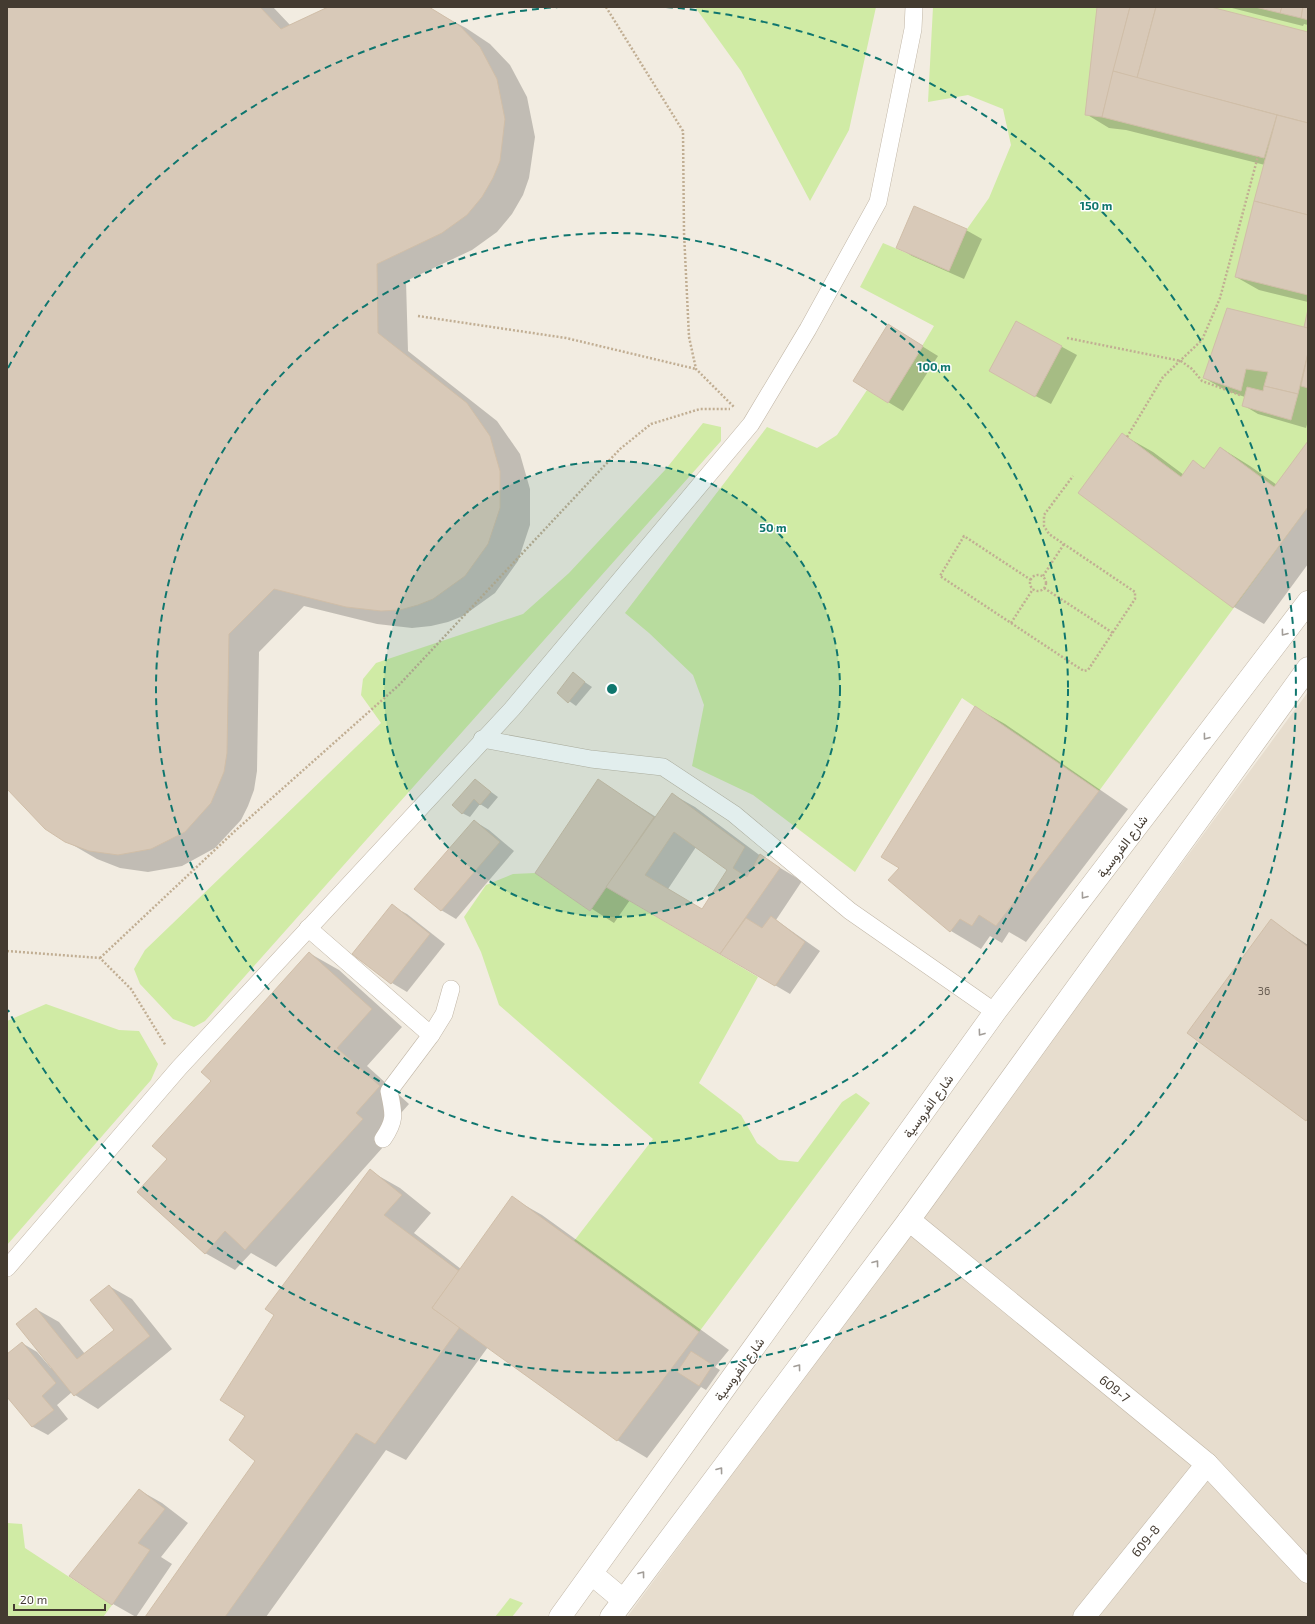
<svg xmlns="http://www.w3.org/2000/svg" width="1315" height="1624" font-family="'Exo 2',Vazirmatn,sans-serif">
  <rect width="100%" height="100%" fill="#f2ece1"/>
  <!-- residential -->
  <path fill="#e7ddce" d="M 1308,692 L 1308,1617 L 627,1617 Z"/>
  <!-- green -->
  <g fill="#d0eba5">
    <path d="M 695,7 L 876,7 L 849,130 L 810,201 L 741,71 Z"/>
    <path d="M 933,7 L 1308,7 L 1308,507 L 1099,791 L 962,698 L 855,872 L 753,795 L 692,766 L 704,705 L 693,675 L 649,633 L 625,613 L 767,427 L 817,448 L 837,435 L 867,390 L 888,403 L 934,326 L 860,287 L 883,243 L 949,271 L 967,229 L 989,198 L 1011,145 L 1003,109 L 968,95 L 928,102 Z"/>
    <path d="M 703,423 L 721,427 L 721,441 L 205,1021 L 194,1027 L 173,1019 L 140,984 L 134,969 L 145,950 L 381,723 L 361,695 L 363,679 L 376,663 L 523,614 L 569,573 L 665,470 Z"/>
    <path d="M 535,873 L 590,911 L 606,887 L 758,977 L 699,1083 L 741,1115 L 757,1143 L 779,1160 L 798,1162 L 842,1102 L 856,1093 L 870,1103 L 699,1332 L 574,1241 L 653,1139 L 499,1005 L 481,952 L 464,917 L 486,885 L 513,874 Z"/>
    <path d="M 46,1004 L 119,1030 L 139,1031 L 158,1064 L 151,1080 L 7,1245 L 7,1021 Z"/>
    <path d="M 7,1523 L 22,1524 L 25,1548 L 112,1605 L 103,1617 L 7,1617 Z"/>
    <path d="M 510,1598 L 523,1603 L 512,1617 L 495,1617 Z"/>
  </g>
  <!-- shadow -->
  <g fill="#0003" fill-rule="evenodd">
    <path d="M 7,7 L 273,7 L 290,25 L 330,7 L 426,7 L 466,28 L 490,44 L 510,65 L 527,97 L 535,137 L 529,178 L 523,195 L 512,214 L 497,232 L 472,250 L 406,281 L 408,351 L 497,421 L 520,454 L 530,489 L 530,525 L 518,561 L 495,593 L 463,616 L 448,622 L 431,626 L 412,628 L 377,624 L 304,606 L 259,652 L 257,771 L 254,790 L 248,806 L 241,820 L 215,848 L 182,866 L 148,872 L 120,868 L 97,859 L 66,841 L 7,787 Z"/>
    <path d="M 1098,7 L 1207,7 L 1308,34 L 1308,302 L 1259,290 L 1236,277 L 1265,165 L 1126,130 L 1109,128 L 1086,114 Z"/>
    <path d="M 1228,7 L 1308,7 L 1308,25 L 1304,24 L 1303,26 Z"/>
    <path d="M 966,230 L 982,239 L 964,279 L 912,256 L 897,247 Z"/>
    <path d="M 1308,313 L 1308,421 L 1306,428 L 1258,414 L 1243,405 L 1245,397 L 1227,391 L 1204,378 L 1304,328 Z"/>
    <path d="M 1016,322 L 1077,355 L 1051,404 L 1005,380 Z"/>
    <path d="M 904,335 L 938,356 L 903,411 L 888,402 Z"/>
    <path d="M 1123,435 L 1153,452 L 1184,475 L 1193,462 L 1206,469 L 1221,448 L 1250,466 L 1277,485 L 1308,442 L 1308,564 L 1264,624 L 1234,607 Z"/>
    <path d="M 573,674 L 592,687 L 576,706 L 558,693 Z"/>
    <path d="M 975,707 L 1005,724 L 1128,809 L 1026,942 L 1009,932 L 1002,943 L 990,936 L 981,949 L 951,931 L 890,880 L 900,868 Z"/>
    <path d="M 475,780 L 498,797 L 488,809 L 480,804 L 470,817 L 462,813 Z"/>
    <path d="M 599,781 L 656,817 L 672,794 L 695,807 L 762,857 L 802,881 L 776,920 L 820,951 L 790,994 L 630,900 L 614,923 L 536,873 ZM 635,845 L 637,846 L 619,872 L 617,870 ZM 696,847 L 728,870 L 702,910 L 668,889 Z"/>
    <path d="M 474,821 L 489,830 L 514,851 L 456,919 L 441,910 Z"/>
    <path d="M 392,906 L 407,914 L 445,944 L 407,992 L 392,983 L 354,954 Z"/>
    <path d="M 1272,921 L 1308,945 L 1308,1121 L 1307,1120 Z"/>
    <path d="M 309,953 L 339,970 L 402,1027 L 367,1066 L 409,1104 L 385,1131 L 392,1137 L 276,1267 L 251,1253 L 235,1270 L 205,1253 L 168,1159 L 213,1081 Z"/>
    <path d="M 370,1171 L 400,1188 L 431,1213 L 414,1233 L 461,1269 L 512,1198 L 542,1215 L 729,1350 L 715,1367 L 720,1370 L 706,1390 L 701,1387 L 647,1458 L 617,1440 L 488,1347 L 406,1460 L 386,1450 L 266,1617 L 146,1617 L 256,1461 L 246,1415 Z"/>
    <path d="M 109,1286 L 132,1299 L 172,1349 L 98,1409 L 75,1395 L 72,1392 L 57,1405 L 68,1419 L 48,1435 L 33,1427 L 7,1395 L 7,1355 L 22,1343 L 37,1352 L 51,1368 L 52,1367 L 36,1309 L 59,1322 L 85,1354 L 115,1330 Z"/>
    <path d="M 139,1490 L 162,1503 L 188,1523 L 161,1557 L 172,1564 L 136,1617 L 113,1604 Z"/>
  </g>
  <!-- building -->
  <g fill="#d8c9b8" stroke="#d0bea8" fill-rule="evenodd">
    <path d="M 7,7 L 260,7 L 281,29 L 328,7 L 429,7 L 460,26 L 480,47 L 497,79 L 505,119 L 500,161 L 493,178 L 482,197 L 467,215 L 442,233 L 377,264 L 378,333 L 467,403 L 490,436 L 500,471 L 500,508 L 488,544 L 465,576 L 433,599 L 418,605 L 400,610 L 381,611 L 346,607 L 274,589 L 229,634 L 227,753 L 224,772 L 211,803 L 185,832 L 151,849 L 118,855 L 89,851 L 65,842 L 45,829 L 7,789 Z"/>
    <path d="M 1097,7 L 1130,7 L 1102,117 L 1085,115 Z"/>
    <path d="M 1130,7 L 1156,7 L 1137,78 L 1113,71 Z"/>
    <path d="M 1156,7 L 1211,7 L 1308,32 L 1308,123 L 1137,78 Z"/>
    <path d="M 1255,7 L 1282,7 L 1280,13 Z"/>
    <path d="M 1282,7 L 1303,7 L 1301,18 L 1280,13 Z"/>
    <path d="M 1303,7 L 1308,7 L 1308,20 L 1301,18 Z"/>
    <path d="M 1113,71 L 1277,115 L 1264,158 L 1102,117 Z"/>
    <path d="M 1277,115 L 1308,123 L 1308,215 L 1254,201 Z"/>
    <path d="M 1254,201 L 1308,215 L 1308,295 L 1235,277 Z"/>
    <path d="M 914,206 L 967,229 L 949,271 L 896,248 Z"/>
    <path d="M 1227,308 L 1308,328 L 1308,353 L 1298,394 L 1264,386 L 1268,372 L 1246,369 L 1241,391 L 1203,378 Z"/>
    <path d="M 1308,309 L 1308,328 L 1304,327 Z"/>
    <path d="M 1016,321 L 1062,346 L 1035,397 L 989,371 Z"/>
    <path d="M 888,324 L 923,346 L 888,403 L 853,381 Z"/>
    <path d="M 1308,353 L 1308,388 L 1301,386 Z"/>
    <path d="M 1264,386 L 1298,394 L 1291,420 L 1242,406 L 1247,387 L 1263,391 Z"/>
    <path d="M 1122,433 L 1181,477 L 1193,460 L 1204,469 L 1220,447 L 1274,487 L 1308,441 L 1308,507 L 1233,608 L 1078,493 Z"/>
    <path d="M 573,672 L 585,682 L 568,703 L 557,693 Z"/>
    <path d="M 975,706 L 1099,791 L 996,926 L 979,915 L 972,926 L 960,919 L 950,932 L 888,880 L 899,868 L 881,857 Z"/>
    <path d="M 475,779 L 491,792 L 480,805 L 474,799 L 462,814 L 452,805 Z"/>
    <path d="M 598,779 L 654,817 L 590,911 L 535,873 Z"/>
    <path d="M 672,793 L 745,847 L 733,868 L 747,877 L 760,854 L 780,868 L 720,954 L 606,887 ZM 674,832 L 727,870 L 702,909 L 645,875 Z"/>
    <path d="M 474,820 L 500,842 L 441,911 L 414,889 Z"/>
    <path d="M 392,904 L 430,934 L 391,984 L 352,954 Z"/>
    <path d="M 771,916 L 805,942 L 775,986 L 720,954 L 746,918 L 762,928 Z"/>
    <path d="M 1271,919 L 1308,947 L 1308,1118 L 1306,1121 L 1187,1033 Z"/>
    <path d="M 309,952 L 372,1009 L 337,1048 L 380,1086 L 356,1113 L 363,1119 L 245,1250 L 225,1231 L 205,1254 L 137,1192 L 167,1159 L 152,1146 L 211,1081 L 201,1072 Z"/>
    <path d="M 370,1169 L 402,1195 L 384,1215 L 459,1271 L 432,1308 L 460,1327 L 375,1444 L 356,1433 L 225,1617 L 145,1617 L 255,1461 L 229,1440 L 245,1416 L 220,1400 L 274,1315 L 265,1309 Z"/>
    <path d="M 512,1196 L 699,1332 L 617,1441 L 432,1308 Z"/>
    <path d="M 109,1285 L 150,1336 L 74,1396 L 16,1324 L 36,1308 L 77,1359 L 114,1330 L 90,1300 Z"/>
    <path d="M 22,1342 L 56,1383 L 42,1396 L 54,1410 L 32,1427 L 7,1397 L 7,1354 Z"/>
    <path d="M 691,1351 L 713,1365 L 699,1386 L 677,1372 Z"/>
    <path d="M 139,1489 L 165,1509 L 138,1543 L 150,1550 L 112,1605 L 69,1576 Z"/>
  </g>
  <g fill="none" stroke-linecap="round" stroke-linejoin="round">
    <!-- service casing -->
    <g stroke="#c1b6a6" stroke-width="18">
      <g id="service">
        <path d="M 482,739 L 591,759 L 663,767 L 734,814 L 850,911 L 995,1012"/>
        <path d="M 308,928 L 431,1035 L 389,1091 C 394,1114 396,1120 383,1139"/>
        <path d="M 431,1035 L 444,1014 L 451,989"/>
        <path d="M 7,1268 L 179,1068 L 512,709 L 751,424 L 808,329 L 878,202 L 913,29 L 914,7"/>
      </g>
    </g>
    <!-- minor casing -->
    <g stroke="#c1b6a6" stroke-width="23">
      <g id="minor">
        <path id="s1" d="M 909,1220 L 1207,1464 L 1308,1572"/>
        <path id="s2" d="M 1084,1617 L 1207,1464"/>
      </g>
    </g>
    <!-- tertiary casing -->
    <g stroke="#c1b6a6" stroke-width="23">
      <g id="tertiary">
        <path d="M 592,1574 L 623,1600"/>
        <path d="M 560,1617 L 995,1012 L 1308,602"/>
        <path d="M 611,1617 L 909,1220 L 1308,668"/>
      </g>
    </g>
    <!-- path -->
    <g stroke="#c1ae93" stroke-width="2.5" stroke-dasharray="2 2" stroke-linecap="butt">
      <path d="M 606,7 L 683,131 L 684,233 L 689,337 L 696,369 L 734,407"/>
      <path d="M 418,316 L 566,338 L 696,369"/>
      <path d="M 1067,338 L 1181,361 L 1192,369 L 1202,381 L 1240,395"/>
      <path d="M 1127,437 L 1163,377 L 1202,340 L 1220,298 L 1258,156"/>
      <circle cx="1038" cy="583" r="8"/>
      <path d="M 1043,576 L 1064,544"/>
      <path d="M 1031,580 L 964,536 L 940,576 L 1076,666 L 1084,671 L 1088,670 L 1135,599 L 1135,592 L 1049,534 L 1044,526 L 1044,515 L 1073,476"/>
      <path d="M 1044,588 L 1113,633"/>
      <path d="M 1011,623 L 1033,589"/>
      <path d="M 7,951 L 100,958 L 131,989 L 166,1046"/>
      <path d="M 100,958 L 236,830 L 399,685 L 620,449 L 651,424 L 700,409 L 730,409"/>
    </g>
    <!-- service -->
    <use href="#service" stroke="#fff" stroke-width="17"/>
    <!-- minor -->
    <use href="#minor" stroke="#fff" stroke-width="22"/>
    <!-- tertiary -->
    <use href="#tertiary" stroke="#fff" stroke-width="22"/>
  </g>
  <!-- one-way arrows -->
  <defs><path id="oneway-chevron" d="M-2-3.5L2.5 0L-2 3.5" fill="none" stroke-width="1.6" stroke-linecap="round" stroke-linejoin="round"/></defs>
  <g stroke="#a29d98">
    <use href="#oneway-chevron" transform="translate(1284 633) rotate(127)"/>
    <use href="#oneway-chevron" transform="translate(1206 737) rotate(127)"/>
    <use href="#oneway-chevron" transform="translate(1084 896) rotate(127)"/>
    <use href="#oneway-chevron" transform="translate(981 1033) rotate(126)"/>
    <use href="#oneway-chevron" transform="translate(876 1263) rotate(-53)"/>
    <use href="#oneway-chevron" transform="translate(798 1367) rotate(-53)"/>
    <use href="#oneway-chevron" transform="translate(720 1470) rotate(-53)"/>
    <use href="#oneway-chevron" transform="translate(642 1574) rotate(-53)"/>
  </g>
  <!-- distance rings -->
  <circle cx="612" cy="689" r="228" fill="#0f766e" fill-opacity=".12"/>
  <g fill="none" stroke="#0f766e" stroke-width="2" stroke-dasharray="7 5">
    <circle cx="612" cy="689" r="228"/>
    <circle cx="612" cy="689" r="456"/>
    <path d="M8 368A684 684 0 0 1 558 7M666 7A684 684 0 1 1 8 1010"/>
  </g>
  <g text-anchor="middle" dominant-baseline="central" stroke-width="3" stroke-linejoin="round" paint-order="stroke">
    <!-- number labels -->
    <g font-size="11" fill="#695e53">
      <text x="1264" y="990">36</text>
    </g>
    <!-- street labels -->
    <g font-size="13" fill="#443b31" stroke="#fff">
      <text transform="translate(1122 846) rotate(-53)">شارع الفروسية</text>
      <text transform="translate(928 1106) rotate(-54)">شارع الفروسية</text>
      <text transform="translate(739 1369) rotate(-54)">شارع الفروسية</text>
      <text stroke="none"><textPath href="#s1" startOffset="266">609-7</textPath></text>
      <text stroke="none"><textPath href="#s2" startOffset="98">609-8</textPath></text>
    </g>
  </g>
  <circle cx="612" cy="689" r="6" fill="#0f766e" stroke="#fff" stroke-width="2"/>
  <g font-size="12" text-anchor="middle" font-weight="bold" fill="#0f766e" stroke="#fff" stroke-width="3" stroke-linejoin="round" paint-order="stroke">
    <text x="1096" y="210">150 m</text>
    <text x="934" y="371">100 m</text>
    <text x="773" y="532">50 m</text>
  </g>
  <!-- border -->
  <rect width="1315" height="1624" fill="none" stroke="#443b31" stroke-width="16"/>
  <!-- scale -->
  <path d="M14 1604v6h91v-6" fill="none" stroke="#443b31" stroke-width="2"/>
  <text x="20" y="1604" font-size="12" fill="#443b31" stroke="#ffffff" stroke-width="3" paint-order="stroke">20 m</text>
</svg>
